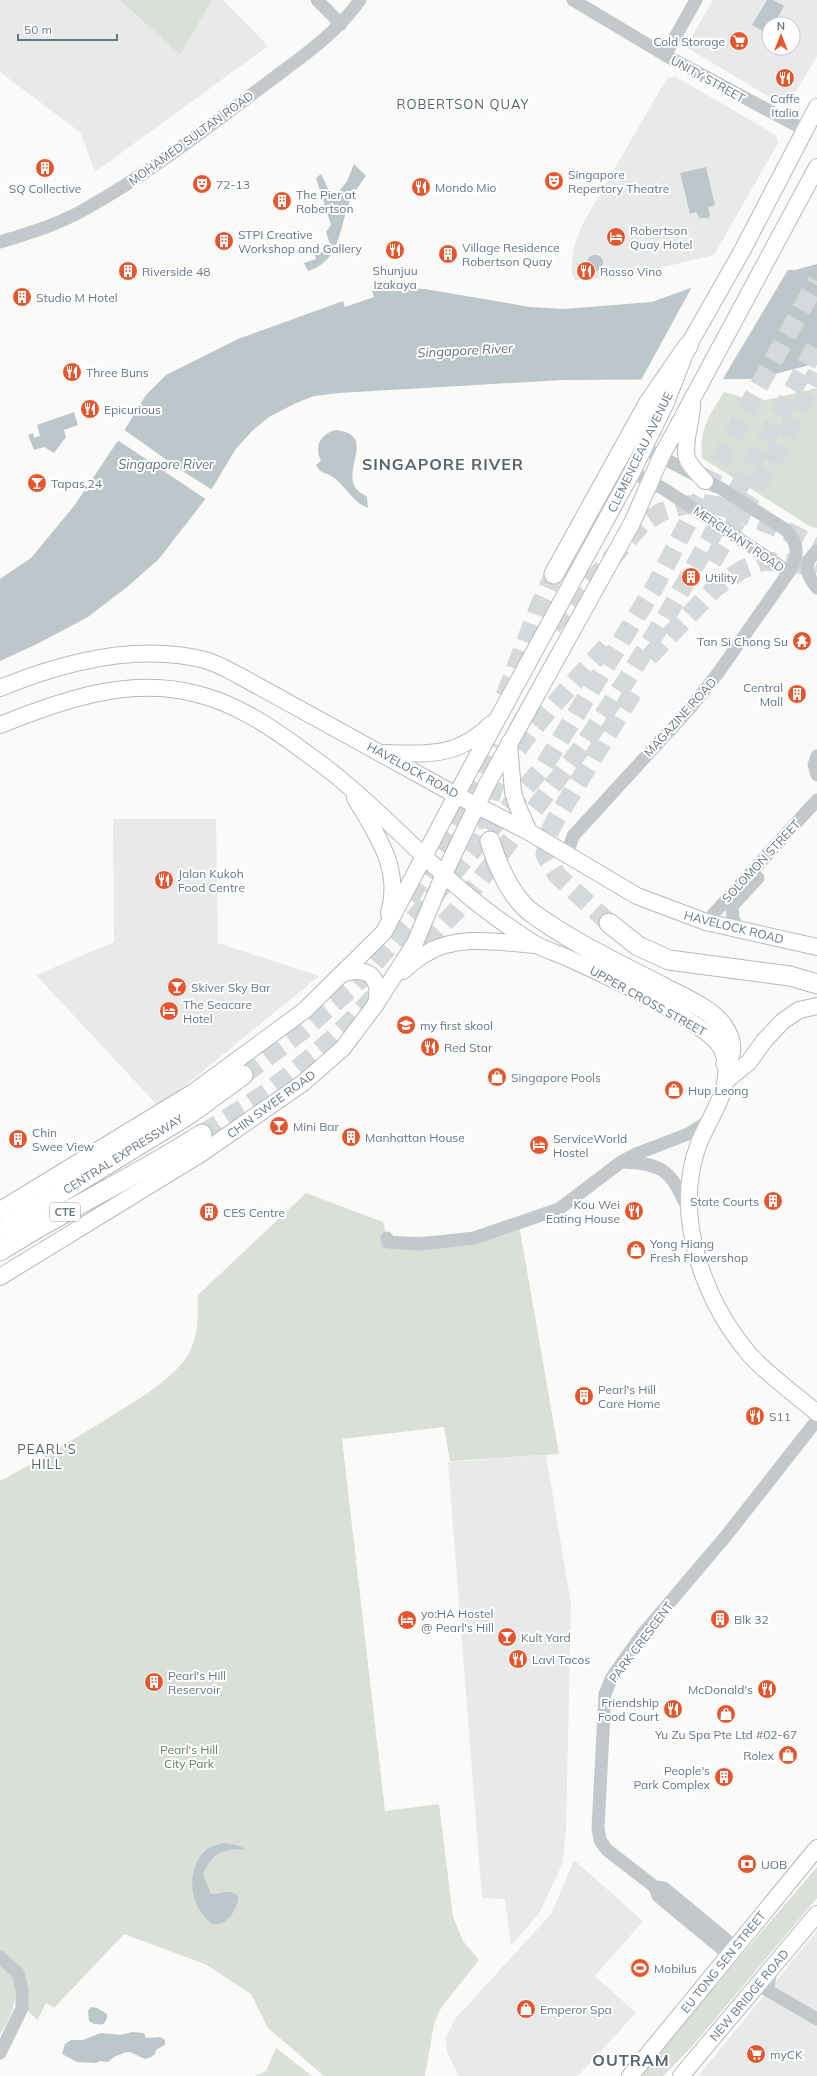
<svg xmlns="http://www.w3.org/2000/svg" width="817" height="2076" font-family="Mulish,sans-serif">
  <rect width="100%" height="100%" fill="#fafaf8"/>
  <!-- built -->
  <g fill="#e8e9e9" fill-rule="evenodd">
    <path d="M 0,0 L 120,0 L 180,55 L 212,0 L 223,0 L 268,46 L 95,172 L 81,133 L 0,72 Z"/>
    <path d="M 713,0 L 817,0 L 817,56 L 793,96 L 776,101 L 686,47 ZM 769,24 L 793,24 L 793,48 L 769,48 Z"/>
    <path d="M 676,77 L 776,135 L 778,143 L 714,255 L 627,276 L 575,280 L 571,273 L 574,247 L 582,225 L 667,78 Z"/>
    <path d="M 113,819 L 216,819 L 218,943 L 319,976 L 159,1107 L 36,975 L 114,942 Z"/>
    <path d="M 546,1455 L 571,1603 L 566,1829 L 563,1862 L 540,1912 L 511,1946 L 505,1899 L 482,1898 L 448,1462 Z"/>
    <path d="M 574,1860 L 643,1921 L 595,1976 L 636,2013 L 578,2076 L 459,2076 L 448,2055 L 445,2039 L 455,2019 L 551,1914 Z"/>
    <path d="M 817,1931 L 817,2076 L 698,2076 Z"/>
  </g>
  <!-- green -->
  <g fill="#dadfd7">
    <path d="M 120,0 L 212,0 L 180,55 Z"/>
    <path d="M 817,388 L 817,528 L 811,527 L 702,458 C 699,429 709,416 724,392 L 748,399 L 766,400 Z"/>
    <path d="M 306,1193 L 383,1222 L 387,1238 L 469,1234 L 518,1219 L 559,1454 L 450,1461 L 444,1427 L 342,1439 L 385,1811 L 439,1804 L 453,1917 L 463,1941 L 479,1960 L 441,2008 L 434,2024 L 425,2076 L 324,2076 L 268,2028 L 251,1994 L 205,1964 L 124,1934 L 54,2008 L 46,2003 L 37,2020 L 27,2010 L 28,1989 L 0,1951 L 0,1481 C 36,1462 71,1441 105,1420 C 132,1403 178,1378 191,1349 C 199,1331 198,1314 198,1295 Z"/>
    <path d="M 817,1867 L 817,1898 L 689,2050 L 663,2076 L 638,2076 Z"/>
    <path d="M 0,1965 C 3,1967 7,1970 10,1973 C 23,1991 11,2018 0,2034 Z"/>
    <path d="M 276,2048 L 312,2076 L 254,2076 L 266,2071 Z"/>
  </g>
  <!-- water -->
  <g fill="#bbc7cb">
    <path d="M 767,0 L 773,0 L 784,6 L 774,24 L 769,24 L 768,34 L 752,25 Z"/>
    <path d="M 354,164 L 366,176 C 360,184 353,194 349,203 C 339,230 340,261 308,271 L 304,263 L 316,259 L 315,255 L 331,247 L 326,232 L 331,225 L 316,178 L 321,174 L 333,199 L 347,181 Z"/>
    <path d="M 706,167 L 715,205 L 708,207 L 710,215 L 708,218 L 700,218 L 696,212 L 690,214 L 680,173 Z"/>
    <circle cx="595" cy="263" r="8"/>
    <path d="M 817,264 L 817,363 L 756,379 L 562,380 L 339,393 L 314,396 L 296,403 L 269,417 L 252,431 L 235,450 L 207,497 L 158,560 L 127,587 L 88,617 L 37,644 L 0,661 L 0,579 L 31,558 L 74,506 L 119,439 L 146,395 L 166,375 L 238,339 L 343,301 L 345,307 L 374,297 L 372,291 L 386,288 L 425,289 L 530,307 L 563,309 L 652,302 L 696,286 L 785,270 L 795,270 Z"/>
    <path d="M 74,412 L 78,425 L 64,430 L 66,437 L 54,453 L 44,447 L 34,450 L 28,435 L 33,433 L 34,438 L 40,436 L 37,425 Z"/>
    <path d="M 336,430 C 376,435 344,466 355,487 C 357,491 363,494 367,497 L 368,508 C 352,502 346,486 333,477 C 326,472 320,474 316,465 L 321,461 C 314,446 320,434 336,430 Z"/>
    <path d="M 223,1843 L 237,1845 L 247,1850 C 223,1848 213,1852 203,1874 L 211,1894 C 222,1895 228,1888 238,1896 C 239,1904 231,1920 222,1923 C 219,1924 215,1924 212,1924 C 190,1908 184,1870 206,1850 C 210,1846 218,1845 223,1843 Z"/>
    <path d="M 91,2007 L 97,2008 L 107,2014 C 108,2026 98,2027 89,2021 L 88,2011 Z"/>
    <path d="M 132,2032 L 144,2033 L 146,2038 L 160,2037 L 165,2040 L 165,2045 L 156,2050 L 155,2054 L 151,2057 L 145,2059 L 130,2052 L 126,2052 L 114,2057 L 108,2062 L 100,2061 L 96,2063 L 77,2062 L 62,2054 L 65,2044 L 71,2040 L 83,2040 L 101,2033 L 121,2035 Z"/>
  </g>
  <!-- pier -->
  <g fill="#fafaf8">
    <path d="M 789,268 L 721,382 L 640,382 L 693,285 Z"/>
    <path d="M 123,429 L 184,472 L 214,491 L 207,500 L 116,439 Z"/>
  </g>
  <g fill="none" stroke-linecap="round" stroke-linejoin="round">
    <!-- highway-tunnel -->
    <g stroke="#d5d9db" stroke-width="19" stroke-dasharray="19 10" stroke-linecap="butt">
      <path d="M 712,562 L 771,463 L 817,373"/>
      <path d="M 552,626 L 641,525 L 661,512 L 685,505 L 708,504 L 729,508 L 793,534 L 817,547"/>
      <path d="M 649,657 L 715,588 L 741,570 L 764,561 L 799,564 L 817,571"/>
      <path d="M 505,696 L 538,609 L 554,574"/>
      <path d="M 488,828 C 485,810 492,788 502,772 C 530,726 574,684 609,643"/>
      <path d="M 409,899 L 453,827 L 477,779 L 489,742"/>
      <path d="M 609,923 L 557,875 L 545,855 L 549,833 L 556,819 L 635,689"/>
      <path d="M 405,965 L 456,911 L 583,746 L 626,681 L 670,610 L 783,409 L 817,344"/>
      <path d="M 243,1075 L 302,1031 L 355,985 L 421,911 L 544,766 L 654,588 L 753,397 L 817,281"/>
      <path d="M 202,1134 C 228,1117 255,1102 279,1083 C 313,1057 345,1029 374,997"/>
    </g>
    <!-- major casing -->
    <g stroke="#b5babe" stroke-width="18">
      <g id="major">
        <path d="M 692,404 C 692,421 683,442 687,458 C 690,467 700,475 705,481"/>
        <path d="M 0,688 C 63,662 138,643 205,660 C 216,663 228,670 238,675 L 456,795 L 529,832 L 637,896 L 706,922 L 817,947"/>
        <path d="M 0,725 C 62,700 130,676 197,694 C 235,703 271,727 302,750 C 317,761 333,772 347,785 C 403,832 452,890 514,930 C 521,935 528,940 535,944 C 546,950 559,954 570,959 C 599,972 710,1024 721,1048 C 738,1082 711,1113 699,1143 C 672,1214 703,1300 750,1355 C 770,1377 795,1394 817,1413"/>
        <path d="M 509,743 L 513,792 L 517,805 L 529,832"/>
        <path d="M 385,753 C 429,754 458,757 491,724"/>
        <path d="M 355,798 C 377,835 402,869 389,913"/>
        <path d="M 403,971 C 410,965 417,958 425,954 C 457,934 499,942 535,945"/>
        <path d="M 342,974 C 368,965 382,977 376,1004"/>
        <path d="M 727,1080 L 749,1062 L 764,1041 L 783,1021 L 799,1010 L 817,1006"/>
        <path d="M 0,1210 L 195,1091 L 305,1010 L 384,932 L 467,775 L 632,472 L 665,405 L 688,346 L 742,251 L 817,107"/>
        <path d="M 0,1277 L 202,1153 L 303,1083 L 343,1048 L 376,1004 L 415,943 L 444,874 L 486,786 L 632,523 L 661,457 L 817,167"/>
        <path d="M 630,2076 L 817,1848"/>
        <path d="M 681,2076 L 817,1914"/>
      </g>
    </g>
    <!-- highway casing -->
    <g stroke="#b4b9bd" stroke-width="21">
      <g id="highway">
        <path d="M 554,574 L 648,404 L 688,346"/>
        <path d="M 490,841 C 498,867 510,896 532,913 C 572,942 618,964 661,986 C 681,997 708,1007 722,1025 C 731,1037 734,1050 726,1064"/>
        <path d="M 609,923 L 638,946 L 669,960 L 790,976 L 817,984"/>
        <path d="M 0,1230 L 188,1115 L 243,1075"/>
        <path d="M 0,1251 C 66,1209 137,1176 202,1134"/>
      </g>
    </g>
    <!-- minor -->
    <g stroke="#c3c8cc" stroke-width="13">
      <path d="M 317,0 L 341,24"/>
      <path d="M 573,0 L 665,55 L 805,130"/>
      <path d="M 665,55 L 696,0"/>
      <path d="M 0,242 C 30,233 60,224 87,208 C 148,174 203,131 259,89 C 294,62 334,37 360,0"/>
      <path d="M 632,472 L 664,489 L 789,572"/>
      <path d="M 817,551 C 802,564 806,574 817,588"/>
      <path d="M 817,756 L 814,765 L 817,775"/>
      <path d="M 567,855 L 573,836 L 692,706 L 718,673 L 789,572 C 799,556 799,544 786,530 L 722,489 L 644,448"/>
      <path d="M 706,922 L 817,800"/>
      <path d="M 738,930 L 733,918 L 732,906 L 758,878"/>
      <path d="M 622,1162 C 664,1163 672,1172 688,1210"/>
      <path d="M 387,1238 L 388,1242 L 421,1244 L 474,1238 L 559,1209 L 621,1162 L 636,1154 L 688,1134 L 709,1121"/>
      <path d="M 655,1887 L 658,1896 L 728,1954"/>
      <path d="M 735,1947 L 664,1888 L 655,1887 L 607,1850 L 600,1840 L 598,1828 L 605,1694 L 612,1677 L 641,1636 L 726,1536 L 817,1420"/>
      <path d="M 0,1957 L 18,1973 L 22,1990 L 22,2008 L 0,2053"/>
      <path d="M 772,1967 L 767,1990 L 817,2019"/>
    </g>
    <!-- major -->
    <use href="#major" stroke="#fff" stroke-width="16"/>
    <!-- highway -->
    <use href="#highway" stroke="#fff" stroke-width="19"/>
  </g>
  <!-- icons -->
  <defs>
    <g id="supermarket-disc" transform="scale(1)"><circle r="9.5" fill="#e4572e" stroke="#fff"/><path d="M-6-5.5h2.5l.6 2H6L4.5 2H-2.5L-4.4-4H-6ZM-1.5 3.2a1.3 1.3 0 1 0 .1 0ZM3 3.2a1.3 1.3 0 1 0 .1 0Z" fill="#fff"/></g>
    <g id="restaurant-disc" transform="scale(1)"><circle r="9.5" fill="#e4572e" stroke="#fff"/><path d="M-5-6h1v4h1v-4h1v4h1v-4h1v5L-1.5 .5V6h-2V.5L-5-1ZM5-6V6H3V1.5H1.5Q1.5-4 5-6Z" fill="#fff"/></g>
    <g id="building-disc" transform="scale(1)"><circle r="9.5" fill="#e4572e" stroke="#fff"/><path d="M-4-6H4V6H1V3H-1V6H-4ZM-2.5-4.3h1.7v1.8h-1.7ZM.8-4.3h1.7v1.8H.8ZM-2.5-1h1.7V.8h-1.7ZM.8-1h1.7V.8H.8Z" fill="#fff"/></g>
    <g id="theatre-disc" transform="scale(1)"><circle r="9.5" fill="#e4572e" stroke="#fff"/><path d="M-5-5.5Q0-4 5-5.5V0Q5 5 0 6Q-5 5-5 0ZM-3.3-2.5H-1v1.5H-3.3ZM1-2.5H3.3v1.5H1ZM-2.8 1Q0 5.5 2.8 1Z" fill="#fff"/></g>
    <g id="hotel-disc" transform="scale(1)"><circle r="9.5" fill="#e4572e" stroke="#fff"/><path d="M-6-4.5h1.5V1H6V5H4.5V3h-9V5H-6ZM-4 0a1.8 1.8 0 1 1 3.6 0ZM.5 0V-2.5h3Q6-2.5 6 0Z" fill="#fff"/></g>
    <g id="bar-disc" transform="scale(1)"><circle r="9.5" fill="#e4572e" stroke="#fff"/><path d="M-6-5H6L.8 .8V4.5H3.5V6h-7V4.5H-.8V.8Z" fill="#fff"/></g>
    <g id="temple-disc" transform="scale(1)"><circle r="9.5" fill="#e4572e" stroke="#fff"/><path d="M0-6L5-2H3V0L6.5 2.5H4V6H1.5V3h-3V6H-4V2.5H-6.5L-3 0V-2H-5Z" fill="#fff"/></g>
    <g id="school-disc" transform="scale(1)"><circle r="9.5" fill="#e4572e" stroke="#fff"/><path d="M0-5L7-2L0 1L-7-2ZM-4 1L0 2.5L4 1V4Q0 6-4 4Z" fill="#fff"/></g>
    <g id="shop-disc" transform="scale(1)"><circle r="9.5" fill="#e4572e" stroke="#fff"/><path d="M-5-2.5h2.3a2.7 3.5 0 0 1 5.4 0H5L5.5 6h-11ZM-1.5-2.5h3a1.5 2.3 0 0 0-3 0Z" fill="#fff"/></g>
    <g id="bank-disc" transform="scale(1)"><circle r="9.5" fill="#e4572e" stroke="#fff"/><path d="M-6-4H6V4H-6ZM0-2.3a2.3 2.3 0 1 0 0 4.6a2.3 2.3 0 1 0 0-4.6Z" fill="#fff"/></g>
    <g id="stadium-disc" transform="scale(1)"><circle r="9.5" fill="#e4572e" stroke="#fff"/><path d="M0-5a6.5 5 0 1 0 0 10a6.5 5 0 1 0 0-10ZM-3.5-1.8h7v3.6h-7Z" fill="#fff"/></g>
  </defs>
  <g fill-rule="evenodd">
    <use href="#supermarket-disc" x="739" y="41"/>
    <use href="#restaurant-disc" x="785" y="78"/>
    <use href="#building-disc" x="45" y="168"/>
    <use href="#theatre-disc" x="554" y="181"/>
    <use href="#theatre-disc" x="202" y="184"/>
    <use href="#restaurant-disc" x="421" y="187"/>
    <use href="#building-disc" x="282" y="201"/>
    <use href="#hotel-disc" x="616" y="237"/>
    <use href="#building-disc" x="224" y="241"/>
    <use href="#restaurant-disc" x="395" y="250"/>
    <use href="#building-disc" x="448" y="254"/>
    <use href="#building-disc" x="128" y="271"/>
    <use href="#restaurant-disc" x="586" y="271"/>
    <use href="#building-disc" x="22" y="297"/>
    <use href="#restaurant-disc" x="72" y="372"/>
    <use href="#restaurant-disc" x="90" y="409"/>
    <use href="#bar-disc" x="37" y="483"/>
    <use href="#building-disc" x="691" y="577"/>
    <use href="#temple-disc" x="802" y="641"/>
    <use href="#building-disc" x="797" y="694"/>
    <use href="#restaurant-disc" x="164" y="880"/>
    <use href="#bar-disc" x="177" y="987"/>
    <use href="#hotel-disc" x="169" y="1011"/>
    <use href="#school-disc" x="406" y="1025"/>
    <use href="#restaurant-disc" x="430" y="1047"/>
    <use href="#shop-disc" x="497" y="1077"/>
    <use href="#shop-disc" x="674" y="1090"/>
    <use href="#bar-disc" x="279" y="1126"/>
    <use href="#building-disc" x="351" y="1137"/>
    <use href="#building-disc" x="18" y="1139"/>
    <use href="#hotel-disc" x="539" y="1145"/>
    <use href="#building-disc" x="773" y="1201"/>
    <use href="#restaurant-disc" x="634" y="1211"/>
    <use href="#building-disc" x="209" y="1212"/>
    <use href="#shop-disc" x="636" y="1250"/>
    <use href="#building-disc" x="584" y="1396"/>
    <use href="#restaurant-disc" x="755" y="1416"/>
    <use href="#building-disc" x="720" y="1619"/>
    <use href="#hotel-disc" x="407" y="1620"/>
    <use href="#bar-disc" x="507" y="1637"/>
    <use href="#restaurant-disc" x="518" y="1659"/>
    <use href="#building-disc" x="154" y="1682"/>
    <use href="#restaurant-disc" x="767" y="1689"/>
    <use href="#restaurant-disc" x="673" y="1709"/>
    <use href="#shop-disc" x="726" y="1714"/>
    <use href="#shop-disc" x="788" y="1755"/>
    <use href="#building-disc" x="724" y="1777"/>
    <use href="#bank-disc" x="747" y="1864"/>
    <use href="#stadium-disc" x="640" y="1968"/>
    <use href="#shop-disc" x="526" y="2009"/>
    <use href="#supermarket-disc" x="756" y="2054"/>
  </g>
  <g text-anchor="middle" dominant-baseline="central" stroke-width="4" stroke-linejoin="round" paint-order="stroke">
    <!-- shield labels -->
    <rect fill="#fff" stroke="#939fa8" stroke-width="1" x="50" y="1203" width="30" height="18" rx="3"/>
    <g font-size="11" font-weight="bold" fill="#657683">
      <text x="65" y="1212">CTE</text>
    </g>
    <!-- poi labels -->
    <g font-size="12" fill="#657683" stroke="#fff" text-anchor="start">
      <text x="725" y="41" text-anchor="end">Cold Storage</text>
      <text x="785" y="98" text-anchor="middle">Caffe<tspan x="785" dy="14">Italia</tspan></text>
      <text x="568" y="174">Singapore<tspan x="568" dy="14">Repertory Theatre</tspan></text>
      <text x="216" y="184">72-13</text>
      <text x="435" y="187">Mondo Mio</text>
      <text x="45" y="188" text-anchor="middle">SQ Collective</text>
      <text x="296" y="194">The Pier at<tspan x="296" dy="14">Robertson</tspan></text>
      <text x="630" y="230">Robertson<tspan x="630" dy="14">Quay Hotel</tspan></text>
      <text x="238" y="234">STPI Creative<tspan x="238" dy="14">Workshop and Gallery</tspan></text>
      <text x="462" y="247">Village Residence<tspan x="462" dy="14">Robertson Quay</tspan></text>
      <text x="395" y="270" text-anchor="middle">Shunjuu<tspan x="395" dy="14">Izakaya</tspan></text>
      <text x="142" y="271">Riverside 48</text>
      <text x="600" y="271">Rosso Vino</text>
      <text x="36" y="297">Studio M Hotel</text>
      <text x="86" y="372">Three Buns</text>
      <text x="104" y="409">Epicurious</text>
      <text x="51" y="483">Tapas,24</text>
      <text x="705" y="577">Utility</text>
      <text x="788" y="641" text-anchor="end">Tan Si Chong Su</text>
      <text x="783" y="687" text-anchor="end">Central<tspan x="783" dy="14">Mall</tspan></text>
      <text x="178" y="873">Jalan Kukoh<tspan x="178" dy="14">Food Centre</tspan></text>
      <text x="191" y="987">Skiver Sky Bar</text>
      <text x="183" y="1004">The Seacare<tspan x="183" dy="14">Hotel</tspan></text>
      <text x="420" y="1025">my first skool</text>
      <text x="444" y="1047">Red Star</text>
      <text x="511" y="1077">Singapore Pools</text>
      <text x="688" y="1090">Hup Leong</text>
      <text x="293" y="1126">Mini Bar</text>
      <text x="32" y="1132">Chin<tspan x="32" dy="14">Swee View</tspan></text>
      <text x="365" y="1137">Manhattan House</text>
      <text x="553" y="1138">ServiceWorld<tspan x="553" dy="14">Hostel</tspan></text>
      <text x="759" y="1201" text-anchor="end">State Courts</text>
      <text x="620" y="1204" text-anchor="end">Kou Wei<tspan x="620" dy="14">Eating House</tspan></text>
      <text x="223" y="1212">CES Centre</text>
      <text x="650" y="1243">Yong Hiang<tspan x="650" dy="14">Fresh Flowershop</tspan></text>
      <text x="598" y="1389">Pearl's Hill<tspan x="598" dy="14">Care Home</tspan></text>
      <text x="769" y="1416">S11</text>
      <text x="421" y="1613">yo:HA Hostel<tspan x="421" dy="14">@ Pearl's Hill</tspan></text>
      <text x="734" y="1619">Blk 32</text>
      <text x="521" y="1637">Kult Yard</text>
      <text x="532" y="1659">Lavi Tacos</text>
      <text x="168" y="1675">Pearl's Hill<tspan x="168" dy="14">Reservoir</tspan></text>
      <text x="753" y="1689" text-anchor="end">McDonald's</text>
      <text x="659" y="1702" text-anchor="end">Friendship<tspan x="659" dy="14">Food Court</tspan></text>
      <text x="726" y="1734" text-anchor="middle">Yu Zu Spa Pte Ltd #02-67</text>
      <text x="774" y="1755" text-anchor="end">Rolex</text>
      <text x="710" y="1770" text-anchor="end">People's<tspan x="710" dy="14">Park Complex</tspan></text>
      <text x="761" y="1864">UOB</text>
      <text x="654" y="1968">Mobilus</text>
      <text x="540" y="2009">Emperor Spa</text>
      <text x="770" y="2054">myCK</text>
    </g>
    <!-- street labels -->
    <g font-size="12" fill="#657683" stroke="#fff">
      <text transform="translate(708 79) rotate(29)">UNITY STREET</text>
      <text transform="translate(191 138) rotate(-36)">MOHAMED SULTAN ROAD</text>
      <text transform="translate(640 452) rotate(-64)">CLEMENCEAU AVENUE</text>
      <text transform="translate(739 539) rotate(34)">MERCHANT ROAD</text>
      <text transform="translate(680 717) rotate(-48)">MAGAZINE ROAD</text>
      <text transform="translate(413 770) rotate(29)">HAVELOCK ROAD</text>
      <text transform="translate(761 861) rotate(-47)">SOLOMON STREET</text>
      <text transform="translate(734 927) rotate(14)">HAVELOCK ROAD</text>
      <text transform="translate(648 1001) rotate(29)">UPPER CROSS STREET</text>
      <text transform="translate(271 1104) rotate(-36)">CHIN SWEE ROAD</text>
      <text transform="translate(123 1154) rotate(-32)">CENTRAL EXPRESSWAY</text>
      <text transform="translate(641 1642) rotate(-53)">PARK CRESCENT</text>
      <text transform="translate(723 1962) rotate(-51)">EU TONG SEN STREET</text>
      <text transform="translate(749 1995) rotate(-50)">NEW BRIDGE ROAD</text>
    </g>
    <!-- park labels -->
    <g font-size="12" fill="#687a64" stroke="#fff">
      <text x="189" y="1749">Pearl's Hill<tspan x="189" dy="14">City Park</tspan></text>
    </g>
    <!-- neighbourhood labels -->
    <g font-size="13" letter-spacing="1" fill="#57646e" stroke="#fff">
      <text x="463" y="104">ROBERTSON QUAY</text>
      <text x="47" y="1449">PEARL'S<tspan x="47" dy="15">HILL</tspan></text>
    </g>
    <!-- water labels -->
    <g font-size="13" font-style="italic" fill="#60757c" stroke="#fff">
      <text transform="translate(465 350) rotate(-3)">Singapore River</text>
      <text x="166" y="464">Singapore River</text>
    </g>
    <!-- district labels -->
    <g font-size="16" font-weight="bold" letter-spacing="1" fill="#57646e" stroke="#fff">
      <text x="443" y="464">SINGAPORE RIVER</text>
      <text x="631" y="2060">OUTRAM</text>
    </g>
  </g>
  <!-- north arrow -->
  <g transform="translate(781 36)"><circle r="19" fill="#ffffff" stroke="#c1c8cd"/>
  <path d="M0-3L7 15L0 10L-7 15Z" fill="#e4572e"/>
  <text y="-6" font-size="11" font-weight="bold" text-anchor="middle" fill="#657683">N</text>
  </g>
  <!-- scale -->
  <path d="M18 34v6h99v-6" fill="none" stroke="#657683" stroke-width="2"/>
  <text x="24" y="34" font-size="12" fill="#657683" stroke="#ffffff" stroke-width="3" paint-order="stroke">50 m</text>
</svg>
